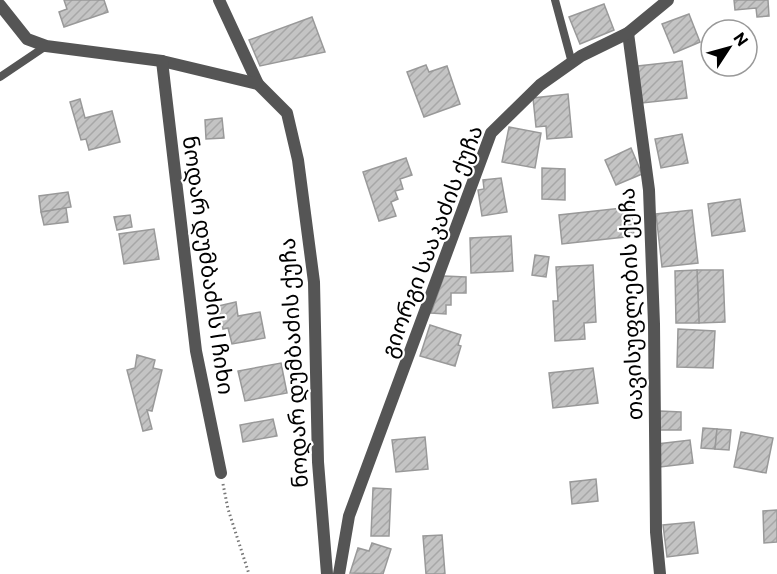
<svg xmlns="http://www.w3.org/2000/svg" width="777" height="574" font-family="Commissioner,'Noto Sans Georgian',sans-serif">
  <defs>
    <pattern id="building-hatch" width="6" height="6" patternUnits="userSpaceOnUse" patternTransform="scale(1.5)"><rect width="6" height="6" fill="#c4c4c4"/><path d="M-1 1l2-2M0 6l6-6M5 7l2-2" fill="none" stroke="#a7a7a7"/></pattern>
  </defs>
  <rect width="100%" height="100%" fill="#fff"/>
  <!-- building -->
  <g fill="url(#building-hatch)" stroke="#999" stroke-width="1.5">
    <path d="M 64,0 L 104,0 L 108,12 L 64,27 L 59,12 L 67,9 Z"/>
    <path d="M 734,0 L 768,0 L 769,16 L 757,17 L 756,8 L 735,10 Z"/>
    <path d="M 604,4 L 614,30 L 580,44 L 569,17 Z"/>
    <path d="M 689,14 L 700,42 L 674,53 L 662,24 Z"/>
    <path d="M 312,17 L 325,52 L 260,66 L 249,40 Z"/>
    <path d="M 682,61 L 687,98 L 642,103 L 638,66 Z"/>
    <path d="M 426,65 L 429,72 L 447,66 L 460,104 L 424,117 L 407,72 Z"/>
    <path d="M 568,94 L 572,137 L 547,139 L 546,126 L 536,127 L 533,98 Z"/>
    <path d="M 80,99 L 85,118 L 112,111 L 120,142 L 89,150 L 86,139 L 81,140 L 70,102 Z"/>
    <path d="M 222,118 L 224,138 L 206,139 L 205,120 Z"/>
    <path d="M 509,127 L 541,133 L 535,168 L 502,162 Z"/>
    <path d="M 682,134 L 688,163 L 661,168 L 655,139 Z"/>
    <path d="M 631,148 L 642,174 L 616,185 L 605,160 Z"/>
    <path d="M 406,158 L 412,175 L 400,179 L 403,189 L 395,191 L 398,199 L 391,202 L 396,216 L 379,221 L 363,172 Z"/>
    <path d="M 542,168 L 565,169 L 565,200 L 542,199 Z"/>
    <path d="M 501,178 L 507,212 L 482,216 L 478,190 L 484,189 L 483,180 Z"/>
    <path d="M 68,192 L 71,207 L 41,212 L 39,196 Z"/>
    <path d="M 740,199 L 745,231 L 712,236 L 708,204 Z"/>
    <path d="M 631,207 L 634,236 L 562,244 L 559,215 Z"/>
    <path d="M 66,208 L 68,222 L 44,225 L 41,212 Z"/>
    <path d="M 692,210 L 698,263 L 662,267 L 656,214 Z"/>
    <path d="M 130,215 L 132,227 L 117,230 L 114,217 Z"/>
    <path d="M 154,229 L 159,259 L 124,264 L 119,234 Z"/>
    <path d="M 511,236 L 513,271 L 471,273 L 470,238 Z"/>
    <path d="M 535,255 L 549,257 L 546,277 L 532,275 Z"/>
    <path d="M 593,265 L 596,322 L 584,323 L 585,339 L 555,341 L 553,301 L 558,301 L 556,267 Z"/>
    <path d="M 697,270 L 723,270 L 725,322 L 699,323 Z"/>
    <path d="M 697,270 L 699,323 L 676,323 L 675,271 Z"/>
    <path d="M 444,276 L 466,277 L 466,293 L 451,293 L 451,305 L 446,305 L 446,314 L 431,313 Z"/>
    <path d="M 236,302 L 238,316 L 260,312 L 265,338 L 232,344 L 228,328 L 223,329 L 218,306 Z"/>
    <path d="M 430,325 L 461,335 L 458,345 L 461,346 L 455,366 L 420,356 Z"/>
    <path d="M 678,329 L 715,331 L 713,368 L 677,367 Z"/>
    <path d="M 137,355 L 155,360 L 153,368 L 162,370 L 152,411 L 147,410 L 152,429 L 143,431 L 127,370 L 135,368 Z"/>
    <path d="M 281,363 L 287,393 L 245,401 L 238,371 Z"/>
    <path d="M 593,368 L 598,403 L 553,408 L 549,373 Z"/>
    <path d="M 660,411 L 681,412 L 681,430 L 659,430 Z"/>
    <path d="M 273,419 L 277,436 L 243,442 L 240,425 Z"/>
    <path d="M 703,428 L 717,429 L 715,449 L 701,448 Z"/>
    <path d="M 717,429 L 731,430 L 729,450 L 715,449 Z"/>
    <path d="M 741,432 L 773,438 L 766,473 L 734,467 Z"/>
    <path d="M 425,437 L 428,469 L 396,472 L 392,440 Z"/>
    <path d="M 690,440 L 693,463 L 660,467 L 657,444 Z"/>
    <path d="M 596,479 L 598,501 L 572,504 L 570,482 Z"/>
    <path d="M 373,488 L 391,489 L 389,536 L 371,536 Z"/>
    <path d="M 777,510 L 777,542 L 764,543 L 763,511 Z"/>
    <path d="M 694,522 L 698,553 L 667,557 L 663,525 Z"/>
    <path d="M 442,535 L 445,574 L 426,574 L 423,536 Z"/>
    <path d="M 372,543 L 391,549 L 383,574 L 350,573 L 358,548 L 369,551 Z"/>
  </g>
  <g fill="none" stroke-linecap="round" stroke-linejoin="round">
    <!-- path -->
    <path stroke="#777" stroke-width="3" stroke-dasharray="1.5 3" stroke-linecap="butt" d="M 223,484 L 228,509 L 249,574"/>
    <!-- lane -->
    <g stroke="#555" stroke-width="8">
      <path d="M 555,0 L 572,63"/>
      <path d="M 0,77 L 46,46"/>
    </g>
    <!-- street -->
    <g stroke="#555" stroke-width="12">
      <path d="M 219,0 L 258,84"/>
      <path d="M 0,5 L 27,39 L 46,46 L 162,61 L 258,84 L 287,113 L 298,160 L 314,282 L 318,462 L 327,574"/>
      <path d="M 628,33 L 649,190 L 654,324 L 656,532 L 660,574"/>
      <path d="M 162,61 L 196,351 L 221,473"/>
      <path d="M 339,574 L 349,516 L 491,133 L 540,85 L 581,56 L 628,33 L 668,0"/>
    </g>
  </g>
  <g text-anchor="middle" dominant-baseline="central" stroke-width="4.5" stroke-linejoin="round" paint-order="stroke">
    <!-- street labels -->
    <g font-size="22" fill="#000" stroke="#fff">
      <text transform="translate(431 241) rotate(-69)">გიორგი სააკაძის ქუჩა</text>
      <text transform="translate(209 265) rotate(82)">ნოდარ დუმბაძის I ჩიხი</text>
      <text transform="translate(630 304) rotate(-92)">თავისუფლების ქუჩა</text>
      <text transform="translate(293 363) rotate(-93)">ნოდარ დუმბაძის ქუჩა</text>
    </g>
  </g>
  <!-- north arrow -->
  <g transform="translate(729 48) rotate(54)"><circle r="28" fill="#ffffff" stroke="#999999" stroke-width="1.5"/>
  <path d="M0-4.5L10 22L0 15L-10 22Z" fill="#000000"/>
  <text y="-9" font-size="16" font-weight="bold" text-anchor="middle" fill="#000000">N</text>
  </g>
</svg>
